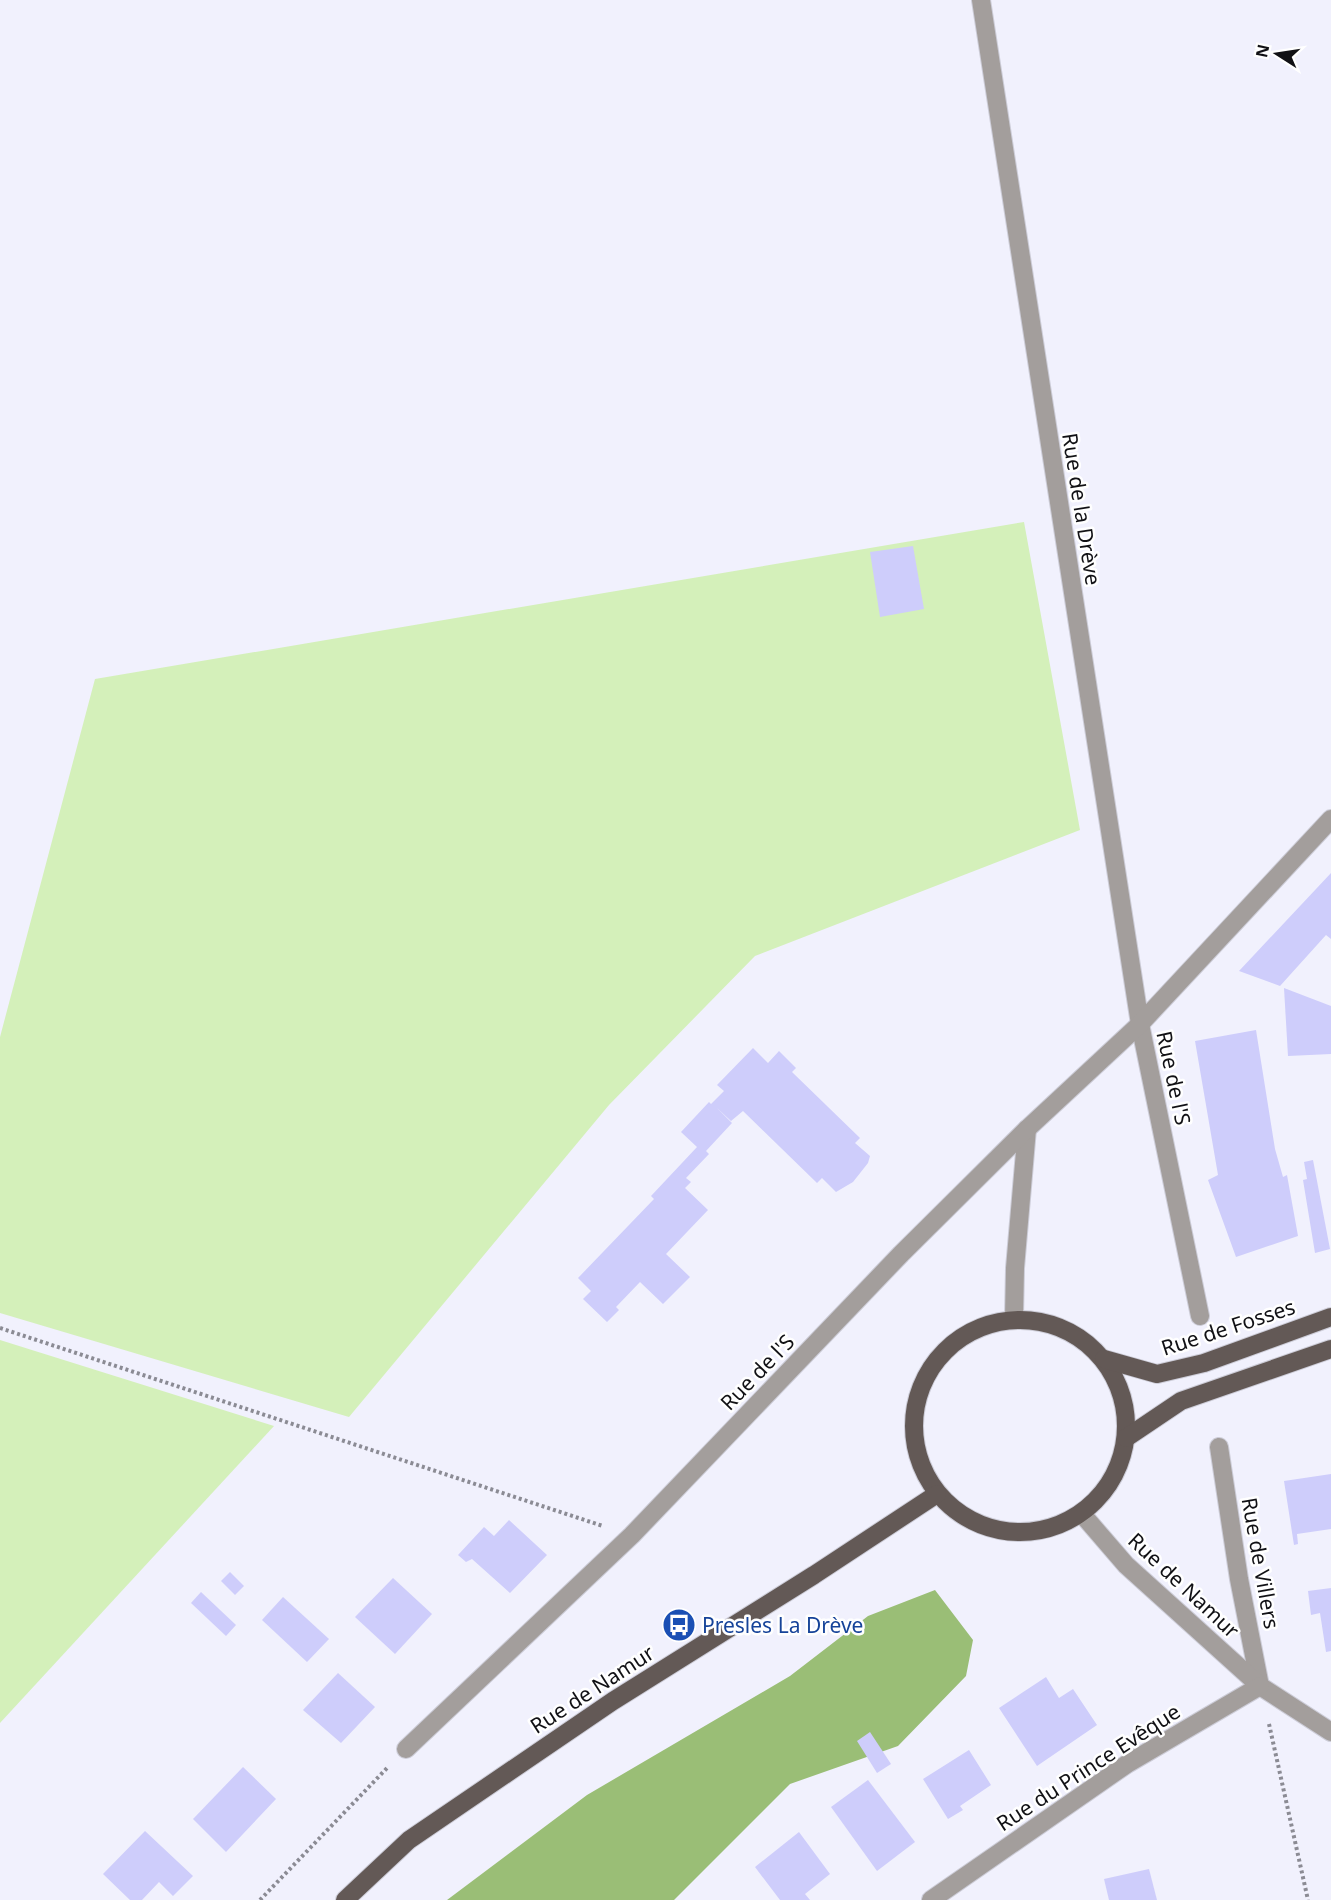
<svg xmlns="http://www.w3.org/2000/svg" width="1331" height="1900" font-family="'Noto Sans',sans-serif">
  <rect width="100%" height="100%" fill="#f1f1fd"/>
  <!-- green -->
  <g fill="#d4f0ba">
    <path d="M 1024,522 L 1080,830 L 755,956 L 609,1105 L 349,1417 L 0,1313 L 0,1037 L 95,679 Z"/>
    <path d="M 0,1340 L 274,1426 L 0,1723 Z"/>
  </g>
  <!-- forest -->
  <path fill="#9abe76" d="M 935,1590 L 973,1640 L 966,1676 L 898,1746 L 790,1784 L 674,1900 L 447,1900 L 587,1795 L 790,1676 L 868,1616 Z"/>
  <!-- building -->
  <g fill="#cecdfb">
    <path d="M 913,546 L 924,609 L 880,617 L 870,552 Z"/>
    <path d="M 1331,873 L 1331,939 L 1326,935 L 1280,986 L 1239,971 Z"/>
    <path d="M 1284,988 L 1331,1006 L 1331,1054 L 1288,1056 Z"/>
    <path d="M 1256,1030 L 1275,1149 L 1283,1177 L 1287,1175 L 1298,1236 L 1236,1257 L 1208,1180 L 1218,1175 L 1195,1041 Z"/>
    <path d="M 753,1048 L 768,1063 L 779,1051 L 796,1068 L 792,1072 L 860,1138 L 855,1143 L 870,1156 L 868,1163 L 853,1182 L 836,1192 L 822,1178 L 817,1183 L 743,1111 L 731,1121 L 717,1108 L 732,1123 L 706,1151 L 709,1154 L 686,1178 L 691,1182 L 685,1188 L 708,1210 L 666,1254 L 690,1277 L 663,1304 L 640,1282 L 616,1307 L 619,1310 L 607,1322 L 583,1299 L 591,1291 L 578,1278 L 654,1199 L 651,1196 L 697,1147 L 681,1132 L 709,1102 L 711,1104 L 724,1091 L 717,1085 Z"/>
    <path d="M 1313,1160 L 1330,1249 L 1315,1253 L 1303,1180 L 1307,1179 L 1304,1162 Z"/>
    <path d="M 1331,1474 L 1331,1529 L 1297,1534 L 1298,1544 L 1294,1545 L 1284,1481 Z"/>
    <path d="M 509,1520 L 547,1555 L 510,1593 L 472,1559 L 466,1562 L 458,1555 L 484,1527 L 494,1536 Z"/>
    <path d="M 230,1572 L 244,1586 L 235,1595 L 221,1581 Z"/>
    <path d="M 393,1578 L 432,1614 L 395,1654 L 355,1617 Z"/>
    <path d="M 1331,1588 L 1331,1651 L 1326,1652 L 1320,1613 L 1311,1615 L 1308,1591 Z"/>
    <path d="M 201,1592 L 236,1625 L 226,1636 L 191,1603 Z"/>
    <path d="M 283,1597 L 329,1639 L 307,1662 L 262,1620 Z"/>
    <path d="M 338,1673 L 375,1707 L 341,1743 L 303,1710 Z"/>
    <path d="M 1046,1677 L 1059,1698 L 1073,1689 L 1097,1725 L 1037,1766 L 999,1708 Z"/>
    <path d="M 870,1732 L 891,1764 L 877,1773 L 857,1741 Z"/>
    <path d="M 969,1750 L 991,1785 L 960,1806 L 963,1810 L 948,1819 L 923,1779 Z"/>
    <path d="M 243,1767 L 276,1799 L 226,1852 L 193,1819 Z"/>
    <path d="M 868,1780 L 915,1842 L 877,1871 L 831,1807 Z"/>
    <path d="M 145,1831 L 193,1876 L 173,1896 L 159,1882 L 142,1900 L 130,1900 L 103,1874 Z"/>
    <path d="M 799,1832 L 830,1874 L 805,1894 L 810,1900 L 780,1900 L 755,1867 Z"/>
    <path d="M 1149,1869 L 1157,1900 L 1109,1900 L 1104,1879 Z"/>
  </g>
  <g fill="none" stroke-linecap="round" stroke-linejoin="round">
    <!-- minor casing -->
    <g stroke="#cdcdd8" stroke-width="20">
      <g id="minor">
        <path d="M 981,0 L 1140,1024 L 1200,1316"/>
        <path d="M 1014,1318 L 1015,1268 L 1027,1129"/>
        <path d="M 1219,1447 L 1239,1579 L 1260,1686"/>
        <path d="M 1082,1514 L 1126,1565 L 1260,1686 L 1331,1732"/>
        <path d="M 406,1749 L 632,1535 L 901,1254 L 1027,1129 L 1140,1024 L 1331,819"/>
        <path d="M 931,1900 L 1127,1764 L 1260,1686"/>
      </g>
    </g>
    <!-- major casing -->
    <g stroke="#cdcdd8" stroke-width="20">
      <g id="major">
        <circle cx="1020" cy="1426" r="106"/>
        <path d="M 1104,1359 L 1157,1374 L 1204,1363 L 1331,1317"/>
        <path d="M 1126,1438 L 1181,1401 L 1331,1349"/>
        <path d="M 345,1900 L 409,1840 L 613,1701 L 814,1575 L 937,1494"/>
      </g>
    </g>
    <!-- path -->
    <g stroke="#8b8b94" stroke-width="4" stroke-dasharray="3 3" stroke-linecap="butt">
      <path d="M 0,1328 L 603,1526"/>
      <path d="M 1269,1724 L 1308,1900"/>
      <path d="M 260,1900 L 389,1766"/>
    </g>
    <!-- minor -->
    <use href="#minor" stroke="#a39e9c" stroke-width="18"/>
    <!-- major -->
    <use href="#major" stroke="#635956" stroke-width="18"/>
  </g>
  <!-- icons -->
  <defs>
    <g id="bus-disc" transform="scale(1.725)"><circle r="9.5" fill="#1a4fb4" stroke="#fff"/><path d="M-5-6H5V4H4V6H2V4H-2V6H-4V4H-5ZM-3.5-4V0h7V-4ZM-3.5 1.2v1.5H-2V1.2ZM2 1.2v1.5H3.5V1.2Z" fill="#fff"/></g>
  </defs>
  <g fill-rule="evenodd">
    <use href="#bus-disc" x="679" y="1625"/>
  </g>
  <g text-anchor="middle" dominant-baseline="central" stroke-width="5" stroke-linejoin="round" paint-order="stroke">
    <!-- street labels -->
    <g font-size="21" fill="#111115" stroke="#fff">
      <text transform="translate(1082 509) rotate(81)">Rue de la Drève</text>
      <text transform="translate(1174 1078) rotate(78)">Rue de l'S</text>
      <text transform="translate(1228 1327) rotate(-18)">Rue de Fosses</text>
      <text transform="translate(757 1372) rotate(-46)">Rue de l'S</text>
      <text transform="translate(1261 1563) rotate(80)">Rue de Villers</text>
      <text transform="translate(1184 1585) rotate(43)">Rue de Namur</text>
      <text transform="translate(592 1689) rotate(-33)">Rue de Namur</text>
      <text transform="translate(1088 1767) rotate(-33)">Rue du Prince Evêque</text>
    </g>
    <!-- transit labels -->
    <g font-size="21" fill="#164399" stroke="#fff" text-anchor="start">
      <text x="702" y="1625">Presles La Drève</text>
    </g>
  </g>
  <!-- north arrow -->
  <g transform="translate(1277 54) rotate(282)" stroke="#ffffff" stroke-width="4.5" paint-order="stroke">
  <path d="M0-4.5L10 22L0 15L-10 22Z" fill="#111115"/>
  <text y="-9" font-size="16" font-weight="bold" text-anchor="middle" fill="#111115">N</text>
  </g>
</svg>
